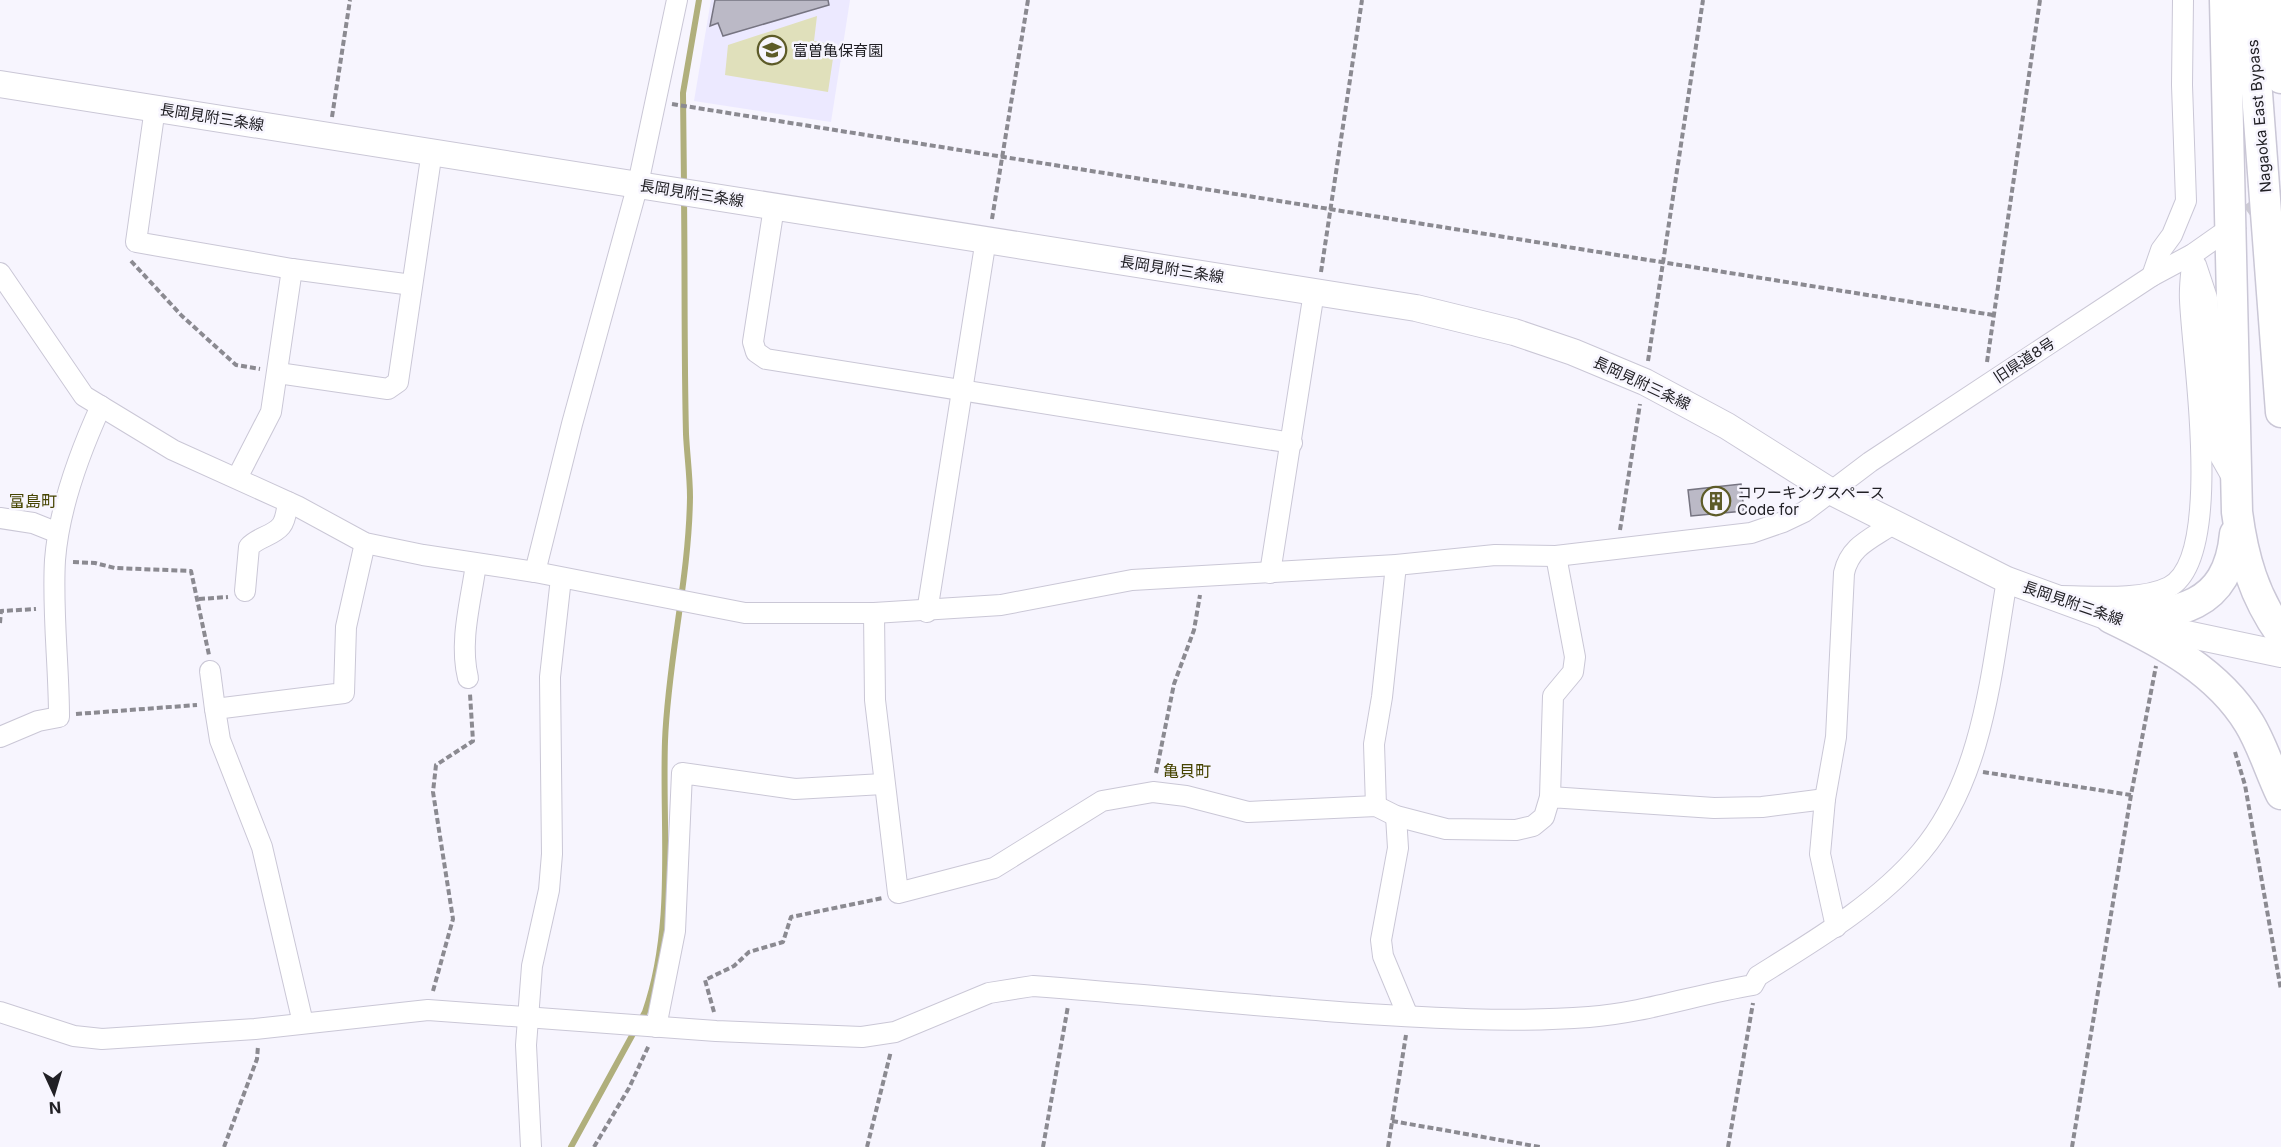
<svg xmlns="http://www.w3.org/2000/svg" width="2281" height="1147" font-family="Inter,'Noto Sans JP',sans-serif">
  <rect width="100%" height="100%" fill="#f7f5fe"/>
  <!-- built -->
  <path fill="#ece9ff" d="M 711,0 L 850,0 L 831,122 L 694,101 Z"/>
  <!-- green -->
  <path fill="#e0e0bb" d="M 817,16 L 814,41 L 835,45 L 828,92 L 725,75 L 728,45 Z"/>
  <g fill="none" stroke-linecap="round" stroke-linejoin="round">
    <!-- stream -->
    <g stroke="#b0af7c" stroke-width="6">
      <path d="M 684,187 L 683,93 L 699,0"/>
      <path d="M 571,1147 L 645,1012 C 675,925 662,832 665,741 C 668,659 689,579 690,497 C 690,476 687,455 686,434 C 684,355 685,276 684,197"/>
    </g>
  </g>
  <!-- building -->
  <g fill="#bbb9c6" stroke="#767481" stroke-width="1.5">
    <path d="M 715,0 L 828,0 L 829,5 L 723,36 L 718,23 L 710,26 Z"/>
    <path d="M 1741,484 L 1744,511 L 1691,516 L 1688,490 Z"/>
  </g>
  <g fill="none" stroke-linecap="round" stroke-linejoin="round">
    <!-- minor-tunnel -->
    <path stroke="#cccad3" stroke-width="20" stroke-dasharray="20 10" stroke-linecap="butt" d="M 2225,232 L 2281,191"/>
    <!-- minor casing -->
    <g stroke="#cac7d6" stroke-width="22">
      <g id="minor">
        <path d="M 155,108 L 136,242 L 292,269 L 412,285"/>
        <path d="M 774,207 L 753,342 L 756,352 L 766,359 L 1292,443"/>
        <path d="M 2196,265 L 2207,298 L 2220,456 L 2233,479"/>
        <path d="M 0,273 L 84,396 L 173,450 L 297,506 L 365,543 L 423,555 L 535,572 L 745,613 L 874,613 L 1001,605 L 1132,580 L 1396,565 L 1495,555 L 1556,556 L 1751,533 L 1783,522 L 1804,512 L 1870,462 L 2152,276 L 2193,254 L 2220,235"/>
        <path d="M 2152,276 L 2161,250 L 2172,235 L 2186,201 L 2182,85 L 2183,0"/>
        <path d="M 278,373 L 388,389 L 398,382 L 432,151"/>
        <path d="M 237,478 L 271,412 L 292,269"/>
        <path d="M 0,518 L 33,523 L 58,533"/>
        <path d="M 535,572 L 572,424 L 638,184 L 677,0"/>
        <path d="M 1270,573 L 1314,292"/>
        <path d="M 245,591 L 249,547 C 258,537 273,536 281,526 C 286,520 287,508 288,502"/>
        <path d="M 2060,596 C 2091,596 2141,601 2169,587 C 2225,558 2192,357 2190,300 C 2189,285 2192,269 2193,254"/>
        <path d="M 927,612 L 986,239"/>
        <path d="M 874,613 L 875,700 L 898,893 L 994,868 L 1102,801 L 1153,792 L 1186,796 L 1248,812 L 1376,806 L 1396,816 L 1446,829 L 1516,830 L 1533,826 L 1544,817 L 1550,797 L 1714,808 L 1762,807 L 1825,799"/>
        <path d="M 210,671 L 215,709"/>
        <path d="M 468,678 C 459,641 471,601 476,564"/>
        <path d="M 0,737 L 38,721 L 59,717 C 59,665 52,612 55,560 C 59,508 79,454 101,406"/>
        <path d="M 1550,797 L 1553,696 L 1573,672 L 1575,657 L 1556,556"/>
        <path d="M 1376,806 L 1374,744 L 1382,697 L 1396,565"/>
        <path d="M 1396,816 L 1398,848 L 1381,940 L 1383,956 L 1408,1016"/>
        <path d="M 1836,927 L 1820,854 L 1825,799 L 1836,737 L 1844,573 C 1850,546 1871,539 1893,524"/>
        <path d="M 0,1012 L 74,1036 L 102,1039 L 255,1029 L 428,1010 L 716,1031 L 862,1037 L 895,1032 L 989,993 L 1033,986 C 1140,994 1246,1005 1353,1013 C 1431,1018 1510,1023 1589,1017 C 1644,1013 1698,994 1753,985 L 1758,976 C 1814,941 1877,904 1921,852 C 1984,777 1991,672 2007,580"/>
        <path d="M 303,1023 L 262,847 L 220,740 L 215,709 L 344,693 L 346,627 L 365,543"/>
        <path d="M 656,1027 L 675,931 L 682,773 L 795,789 L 883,784"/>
        <path d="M 531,1147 L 526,1045 L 532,966 L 549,890 L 552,854 L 550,677 L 561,578"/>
      </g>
    </g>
    <!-- major casing -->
    <g stroke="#cac7d6" stroke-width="28">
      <path id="major" d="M 0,84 L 1416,308 L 1514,332 L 1573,352 L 1645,382 L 1727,426 L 1830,491 L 2007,580 L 2111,618 L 2281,654"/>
    </g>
    <!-- highway casing -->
    <g stroke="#cac7d6" stroke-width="33">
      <g id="highway">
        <path d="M 2225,0 L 2237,512 C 2243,558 2254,596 2281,634"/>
        <path d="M 2250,0 L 2281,412"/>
        <path d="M 2276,0 L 2281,78"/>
        <path d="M 2111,618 C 2163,643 2218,672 2249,723 C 2262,744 2270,771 2281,794"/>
        <path d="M 2114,618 C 2177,614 2228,609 2235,534"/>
      </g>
    </g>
    <!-- path -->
    <g stroke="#8b8a91" stroke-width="4" stroke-dasharray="6 3" stroke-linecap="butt">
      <path d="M 672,104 L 1993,315"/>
      <path d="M 332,117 L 350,0"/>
      <path d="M 992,219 L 1028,0"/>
      <path d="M 131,261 L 182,316 L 236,365 L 260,369"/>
      <path d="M 1321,272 L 1362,0"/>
      <path d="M 1648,361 L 1703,0"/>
      <path d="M 1987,362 L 2040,0"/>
      <path d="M 1620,530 L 1640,404"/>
      <path d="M 73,562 L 95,563 L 115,568 L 191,571 L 209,655"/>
      <path d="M 199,599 L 228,597"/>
      <path d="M 0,623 L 1,611 L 36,609"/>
      <path d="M 76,714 L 197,705"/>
      <path d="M 2235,752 L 2245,785 L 2281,990"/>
      <path d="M 1983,772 L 2131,795"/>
      <path d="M 1156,773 L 1174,684 L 1194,630 L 1200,595"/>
      <path d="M 433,991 L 453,919 L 433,792 L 436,765 L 473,741 L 470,694"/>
      <path d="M 714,1012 L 705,980 L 734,966 L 749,952 L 783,942 L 791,917 L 883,898"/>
      <path d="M 1392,1121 L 1540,1147"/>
      <path d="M 224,1147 L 257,1059 L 258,1046"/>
      <path d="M 594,1147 L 629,1088 L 649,1045"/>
      <path d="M 867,1147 L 891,1051"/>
      <path d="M 1043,1147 L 1068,1006"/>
      <path d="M 1388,1147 L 1406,1035"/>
      <path d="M 1728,1147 L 1753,1003"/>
      <path d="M 2072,1147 L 2131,795 L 2156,666"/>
    </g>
    <!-- minor -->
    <use href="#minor" stroke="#fff" stroke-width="20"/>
    <!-- major -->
    <use href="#major" stroke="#fff" stroke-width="26"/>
    <!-- highway -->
    <use href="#highway" stroke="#fff" stroke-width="30"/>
  </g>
  <!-- icons -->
  <defs>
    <g id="school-ring" transform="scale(1.5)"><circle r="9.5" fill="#f7f5fe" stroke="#5d5b28" stroke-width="1.5"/><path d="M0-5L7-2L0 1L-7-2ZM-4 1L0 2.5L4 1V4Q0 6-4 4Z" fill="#5d5b28"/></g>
    <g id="building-ring" transform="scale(1.5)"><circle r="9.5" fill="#f7f5fe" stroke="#5d5b28" stroke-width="1.5"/><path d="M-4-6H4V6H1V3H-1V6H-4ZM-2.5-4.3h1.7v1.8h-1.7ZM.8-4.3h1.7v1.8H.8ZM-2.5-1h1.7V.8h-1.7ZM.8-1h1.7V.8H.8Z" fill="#5d5b28"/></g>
  </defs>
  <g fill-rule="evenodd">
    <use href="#school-ring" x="772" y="50"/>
    <use href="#building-ring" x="1716" y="501"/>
  </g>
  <g text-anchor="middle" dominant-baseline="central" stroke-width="5" stroke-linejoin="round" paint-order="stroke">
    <!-- poi labels -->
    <g font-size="15" fill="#212025" stroke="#f7f5fe" text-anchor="start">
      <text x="793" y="50">富曽亀保育園</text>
      <text x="1737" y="492">コワーキングスペース<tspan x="1737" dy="17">Code for</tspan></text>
    </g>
    <!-- street labels -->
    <g font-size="15" fill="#212025" stroke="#f7f5fe">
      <text transform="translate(2259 116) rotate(-95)">Nagaoka East Bypass</text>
      <text transform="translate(212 117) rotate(9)">長岡見附三条線</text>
      <text transform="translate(692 193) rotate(9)">長岡見附三条線</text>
      <text transform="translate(1172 269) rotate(9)">長岡見附三条線</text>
      <text transform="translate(2024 360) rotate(-33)">旧県道8号</text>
      <text transform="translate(1642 383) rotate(25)">長岡見附三条線</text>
      <text transform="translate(2073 603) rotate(19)">長岡見附三条線</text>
    </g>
    <!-- neighbourhood labels -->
    <g font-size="16" fill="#464401" stroke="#f7f5fe">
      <text x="33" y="501">富島町</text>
      <text x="1187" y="771">亀貝町</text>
    </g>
  </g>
  <!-- north arrow -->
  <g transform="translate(54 1093) rotate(176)" stroke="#f7f5fe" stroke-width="4.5" paint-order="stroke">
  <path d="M0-4.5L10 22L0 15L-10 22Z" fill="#212025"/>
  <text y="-9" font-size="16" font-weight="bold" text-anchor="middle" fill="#212025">N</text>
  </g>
</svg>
